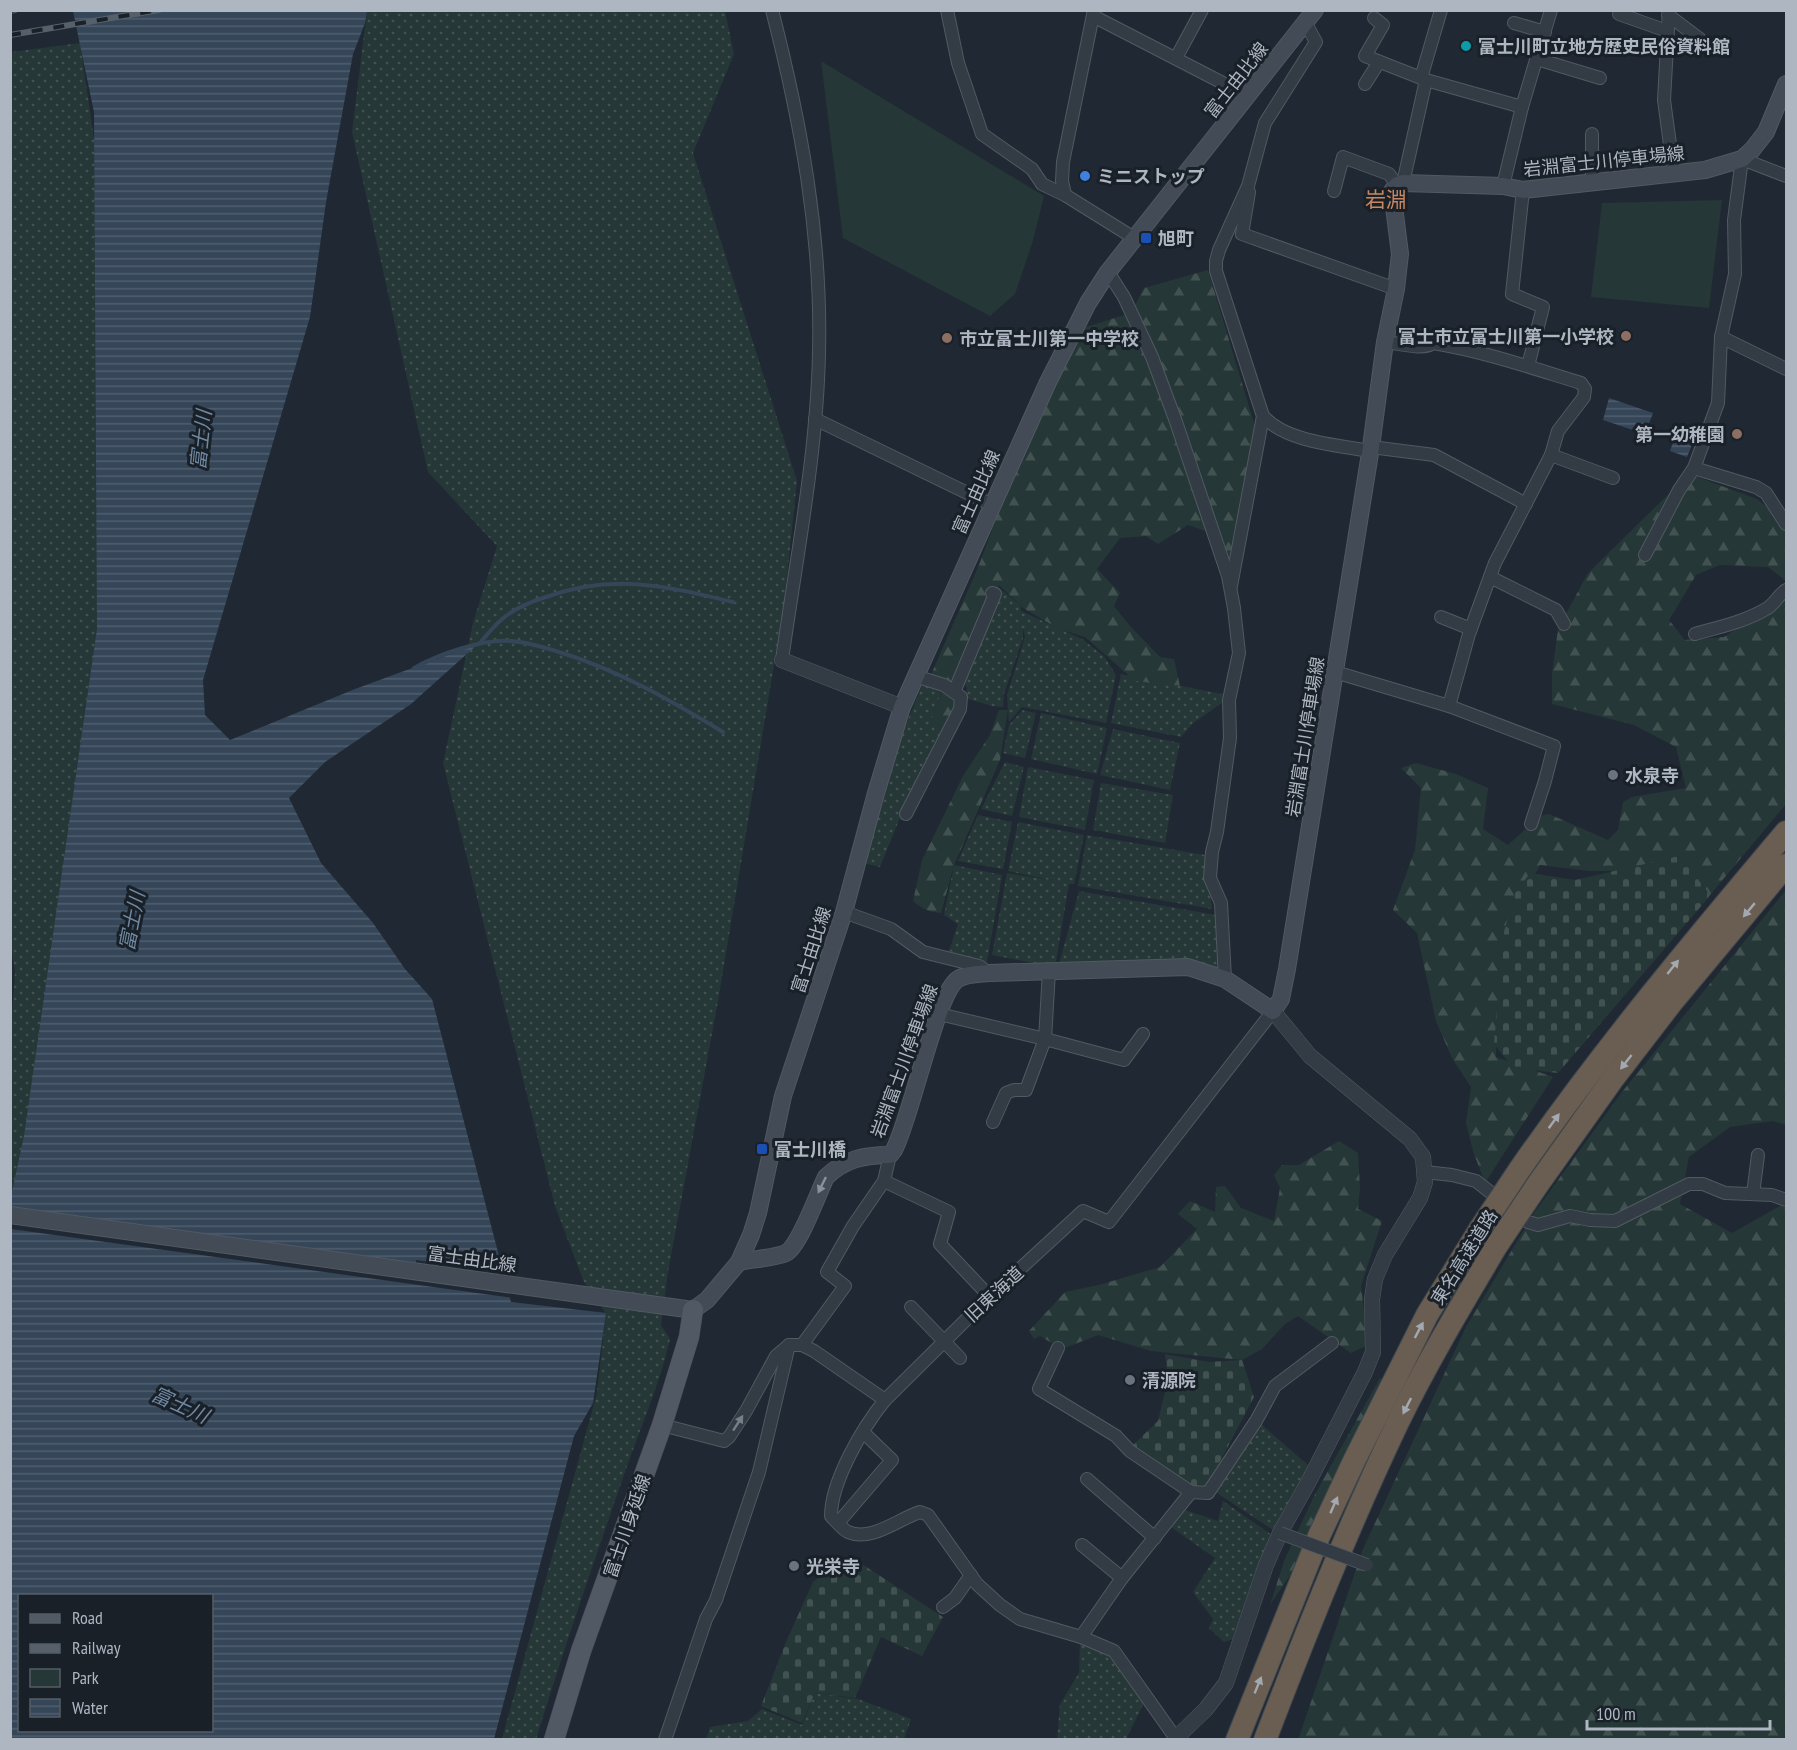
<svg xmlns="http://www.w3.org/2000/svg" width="1797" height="1750" font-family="'PT Sans Narrow','Noto Sans JP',sans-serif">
  <defs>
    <pattern id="green-dots" width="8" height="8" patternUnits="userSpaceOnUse" patternTransform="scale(1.5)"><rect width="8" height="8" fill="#253736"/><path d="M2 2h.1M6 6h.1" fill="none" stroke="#425251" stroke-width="1.8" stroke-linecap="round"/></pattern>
    <pattern id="forest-firs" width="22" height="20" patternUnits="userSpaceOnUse" patternTransform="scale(1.5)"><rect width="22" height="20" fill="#253736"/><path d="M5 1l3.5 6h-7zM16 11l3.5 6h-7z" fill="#425251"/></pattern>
    <pattern id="cemetery-stones" width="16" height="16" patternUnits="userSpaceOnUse" patternTransform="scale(1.5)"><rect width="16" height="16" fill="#253736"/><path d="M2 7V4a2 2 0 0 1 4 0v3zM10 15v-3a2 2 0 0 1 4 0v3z" fill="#425251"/></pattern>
    <pattern id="water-rules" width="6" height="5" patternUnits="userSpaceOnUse" patternTransform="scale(1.5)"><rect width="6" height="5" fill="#354659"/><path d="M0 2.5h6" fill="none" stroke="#505e6f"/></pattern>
  </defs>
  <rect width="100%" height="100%" fill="#202933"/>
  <!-- green -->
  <g fill="url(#green-dots)">
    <path d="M 367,11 L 725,11 L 734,54 L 693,153 L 797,481 L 784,605 L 718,1001 L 668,1272 L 661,1325 L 670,1339 C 660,1384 641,1426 626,1469 C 595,1559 564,1648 536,1739 L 502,1739 L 597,1393 L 606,1313 L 584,1282 L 555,1206 L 443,763 L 473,623 L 497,546 L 428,472 L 352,132 Z"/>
    <path d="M 80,43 L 108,235 L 105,493 L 80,934 L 11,1196 L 10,1038 L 15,972 L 10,941 L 11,52 Z"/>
    <path d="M 997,586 L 1021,606 L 1021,611 L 1082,639 L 1104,656 L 1116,675 L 1106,723 L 1022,707 L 1009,722 L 1007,695 L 1025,637 L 1023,628 L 1023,638 L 1004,694 L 1003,707 L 992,706 L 965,698 L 967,689 L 963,678 Z"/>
    <path d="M 1121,674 L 1227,695 L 1226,700 L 1192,724 L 1181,737 L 1111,723 Z"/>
    <path d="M 923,683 L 941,692 L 932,719 L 946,732 L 899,820 L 880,867 L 863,863 L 901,737 Z"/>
    <path d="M 1023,710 L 1036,713 L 1025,758 L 1003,753 L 1009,725 Z"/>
    <path d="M 1041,713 L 1107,728 L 1097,774 L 1031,759 Z"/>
    <path d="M 1113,729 L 1180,743 L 1170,790 L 1100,775 Z"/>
    <path d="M 1005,762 L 1024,767 L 1012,816 L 981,809 Z"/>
    <path d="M 1028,767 L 1094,780 L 1085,830 L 1019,817 Z"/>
    <path d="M 1101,783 L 1173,795 L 1165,843 L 1093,830 Z"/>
    <path d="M 978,815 L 1012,822 L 1003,869 L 958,861 Z"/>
    <path d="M 1018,822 L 1084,835 L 1074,884 L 1069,884 L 1055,967 L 992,955 L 1007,873 L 1056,881 L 1008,871 Z"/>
    <path d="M 1087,835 L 1205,855 L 1212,909 L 1078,886 Z"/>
    <path d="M 954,865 L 1002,875 L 987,962 L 949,951 L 958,924 L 944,915 Z"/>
    <path d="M 1079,891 L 1222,916 L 1221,972 L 1059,964 Z"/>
    <path d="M 1261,1424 L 1309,1466 L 1276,1532 L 1211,1489 Z"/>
    <path d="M 1223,1501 L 1272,1535 L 1233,1639 L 1224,1642 L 1209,1628 L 1213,1619 L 1193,1592 L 1215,1558 L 1168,1525 L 1182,1509 L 1218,1521 Z"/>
    <path d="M 1080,1643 L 1108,1652 L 1145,1701 L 1126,1739 L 1057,1740 L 1060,1704 L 1079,1673 Z"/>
    <path d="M 815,1693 L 858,1699 L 911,1719 L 904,1739 L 706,1740 L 710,1727 L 748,1721 L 762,1709 L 802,1725 Z"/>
  </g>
  <!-- forest -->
  <g fill="url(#forest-firs)">
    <path d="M 1208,270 L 1256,430 L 1236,563 L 1206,531 L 1188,525 L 1158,544 L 1146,536 L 1120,538 L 1097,569 L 1120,593 L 1114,606 L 1130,626 L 1160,657 L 1174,659 L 1180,686 L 1135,681 L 1085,637 L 1059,629 L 1023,608 L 999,585 L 957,685 L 960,707 L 946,732 L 932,719 L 945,681 L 930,677 L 979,565 L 1017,463 L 1083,328 L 1131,313 L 1144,288 Z"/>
    <path d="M 1689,474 L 1757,499 L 1786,522 L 1786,581 L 1768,567 L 1720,565 L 1696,575 L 1669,620 L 1685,640 L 1724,637 L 1786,596 L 1786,804 L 1710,895 L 1679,856 L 1632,871 L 1589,871 L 1540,865 L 1527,889 L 1497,1011 L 1496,1057 L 1553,1077 L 1485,1183 L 1473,1151 L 1466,1123 L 1471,1087 L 1452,1058 L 1436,1021 L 1417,933 L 1393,910 L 1415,850 L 1421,788 L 1401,768 L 1416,763 L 1456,774 L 1488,788 L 1483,829 L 1508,845 L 1540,816 L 1549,814 L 1608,840 L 1618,830 L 1623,802 L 1632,797 L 1686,788 L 1676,747 L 1634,725 L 1552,704 L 1552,674 L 1558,629 L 1588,573 Z"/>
    <path d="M 999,710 L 1008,710 L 1000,760 L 954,865 L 941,913 C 929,912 922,909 913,901 L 922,860 L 963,776 L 990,735 Z"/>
    <path d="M 1786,890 L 1786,1125 L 1773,1121 L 1730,1127 L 1689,1157 L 1680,1204 L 1732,1233 L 1782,1205 L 1786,1208 L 1786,1739 L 1298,1740 L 1363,1549 L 1466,1327 L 1534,1213 L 1622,1092 Z"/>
    <path d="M 1339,1141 L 1358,1153 L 1360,1188 L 1358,1209 L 1382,1221 L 1361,1286 L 1368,1345 L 1351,1353 L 1298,1316 L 1285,1324 L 1262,1349 L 1242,1360 L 1151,1351 L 1098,1335 L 1062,1349 L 1040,1336 L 1034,1339 L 1029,1331 L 1065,1292 L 1099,1285 L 1160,1267 L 1197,1229 L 1178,1214 L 1190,1201 L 1215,1212 L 1216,1187 L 1225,1186 L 1241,1208 L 1274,1221 L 1280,1188 L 1274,1175 L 1282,1165 L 1299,1165 Z"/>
    <path d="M 1380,1378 L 1383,1381 L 1296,1566 L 1270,1605 L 1284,1561 L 1314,1496 Z"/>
  </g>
  <!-- cemetery -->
  <g fill="url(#cemetery-stones)">
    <path d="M 1680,856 L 1710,895 L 1703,904 L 1558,1073 L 1513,1068 L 1494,1044 L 1504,932 L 1514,895 L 1530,873 L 1575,880 Z"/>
    <path d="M 1165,1354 L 1209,1362 L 1242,1360 L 1254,1397 L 1207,1486 L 1197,1489 L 1132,1446 L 1158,1421 L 1168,1379 Z"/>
    <path d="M 848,1555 L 943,1617 L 922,1656 L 881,1637 L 855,1698 L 815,1693 L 802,1723 L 761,1706 L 786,1642 L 813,1582 Z"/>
  </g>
  <!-- pitch -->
  <g fill="#253736">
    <path d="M 821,61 L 1044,196 L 1032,244 L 1015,294 L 990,316 L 843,238 Z"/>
    <path d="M 1722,200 L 1709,308 L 1591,297 L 1602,203 Z"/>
  </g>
  <!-- water -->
  <g fill="url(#water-rules)" fill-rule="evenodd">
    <path d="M 73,11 L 367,11 L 365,23 L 353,54 L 326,202 L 310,317 L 203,680 L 205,715 L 230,740 L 355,689 L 478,644 L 411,704 L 325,762 L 289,798 L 321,863 L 373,923 L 405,969 L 432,999 L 511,1302 L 606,1313 L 593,1403 L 574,1436 L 494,1739 L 11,1740 L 11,1196 L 24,1136 L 97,629 L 94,112 ZM 20,1596 L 212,1596 L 212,1730 L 20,1730 Z"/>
    <path d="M 1609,398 L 1653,413 L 1645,434 L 1603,420 Z"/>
    <path d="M 1679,425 L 1697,432 L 1687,457 L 1670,451 Z"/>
  </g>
  <!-- pier -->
  <path fill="#202933" d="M 11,1208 L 416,1263 L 416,1260 L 507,1273 L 514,1298 L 11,1229 Z"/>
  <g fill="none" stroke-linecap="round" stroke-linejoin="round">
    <!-- stream -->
    <g stroke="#354659" stroke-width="4">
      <path d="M 479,644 C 486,636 493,627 501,620 C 514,608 530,602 546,597 C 613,573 666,586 733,602"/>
      <path d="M 414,668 C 439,654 482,639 510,641 C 527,642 543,647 559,652 C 618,670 670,700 723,732"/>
    </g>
    <!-- minor casing -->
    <g stroke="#515962" stroke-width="14">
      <g id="minor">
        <path d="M 772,10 C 801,123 822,236 819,353 C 817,454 796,560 782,660"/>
        <path d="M 947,10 L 958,63 L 982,134 L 1032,169 L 1042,184 L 1065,195"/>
        <path d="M 1094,10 L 1063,162 L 1062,181 L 1065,195 L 1134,238"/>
        <path d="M 1669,10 L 1664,100 L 1674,174"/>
        <path d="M 1619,14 L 1667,31"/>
        <path d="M 1668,15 L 1700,39"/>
        <path d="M 1093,16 L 1248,96"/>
        <path d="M 1374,18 L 1383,25 L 1365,56 L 1421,78"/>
        <path d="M 1305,22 L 1316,42 L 1265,123 L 1248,186 L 1219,250 L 1216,261 L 1216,271 L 1263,416 C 1286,442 1337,445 1370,451"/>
        <path d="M 1514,23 L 1545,32"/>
        <path d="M 1176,58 L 1202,10"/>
        <path d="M 1537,59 L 1600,78"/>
        <path d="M 1426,80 L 1421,78 L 1441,10"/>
        <path d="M 1365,84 L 1379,62"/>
        <path d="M 1592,134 L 1592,183"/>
        <path d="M 1786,176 L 1742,159 L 1734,220 L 1735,274 L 1721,337 L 1718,403 L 1694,468 L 1756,487 L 1766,493 L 1786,524"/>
        <path d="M 1403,183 L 1426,80 L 1522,107"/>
        <path d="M 1503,186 L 1522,107 L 1551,10"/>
        <path d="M 1523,190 L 1512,294 L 1543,307 L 1528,366"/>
        <path d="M 1334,191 L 1343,157 L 1389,174 L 1397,185"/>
        <path d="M 1249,192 L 1242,234 L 1396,289"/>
        <path d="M 1108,272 L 1124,297 L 1152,357 L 1175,419 L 1228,576 L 1234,608 L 1239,653 L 1229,700 L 1230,738 L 1217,832 L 1212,852 L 1210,878 L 1221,903 L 1225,979"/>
        <path d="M 1721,337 L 1786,369"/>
        <path d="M 1385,342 C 1399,343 1422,351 1433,343 C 1483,351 1532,368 1581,383 L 1585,389 L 1584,397 L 1558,431 L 1551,455 L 1495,563 L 1469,634 L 1449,706"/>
        <path d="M 815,419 L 992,505"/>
        <path d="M 1371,447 L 1434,455 L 1526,504"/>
        <path d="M 1551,455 L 1613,478"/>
        <path d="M 1645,555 L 1679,490 L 1694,468"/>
        <path d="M 1490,577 L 1556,610 L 1564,624"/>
        <path d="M 1231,586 L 1263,416"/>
        <path d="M 1441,617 L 1471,629"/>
        <path d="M 1695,634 C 1719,627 1744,622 1766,609 C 1774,605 1778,595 1786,590"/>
        <path d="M 1335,672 L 1449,706 L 1554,746 L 1545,781 L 1531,824"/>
        <path d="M 954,692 L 995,594 L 992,593"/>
        <path d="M 906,814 L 960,709 L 961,697 L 944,685 L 915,676"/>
        <path d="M 844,912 L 891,929 L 923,952 L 979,966 L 989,973"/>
        <path d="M 939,1014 L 1045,1039 L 1124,1060 L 1143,1034"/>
        <path d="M 993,1122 L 1006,1093 L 1014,1090 L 1026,1090 L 1045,1039 L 1049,971"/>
        <path d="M 1425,1172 L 1452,1175 L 1476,1181 L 1528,1222 L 1538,1225 L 1570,1216 L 1590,1220 L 1615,1221 L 1689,1184 L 1703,1184 L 1725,1193 L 1772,1195 L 1786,1200"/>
        <path d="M 884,1181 L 949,1212 L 940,1244 L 990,1297"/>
        <path d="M 1753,1194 L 1758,1155"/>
        <path d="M 911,1307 L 960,1358"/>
        <path d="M 802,1345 L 845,1286 L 827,1272 L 853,1226 L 884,1181 L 890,1155"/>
        <path d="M 1058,1348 L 1039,1389 L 1116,1436 L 1130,1451 L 1191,1492 L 1208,1493 L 1256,1421 L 1275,1386 L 1332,1343"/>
        <path d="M 662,1425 L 724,1441 L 729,1437 L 746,1411 L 776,1356 L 789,1345 L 802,1345 L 814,1351 L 885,1400"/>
        <path d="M 1087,1479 L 1155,1538"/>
        <path d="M 838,1523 L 892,1460 L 863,1432"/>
        <path d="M 1082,1545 L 1122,1578"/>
        <path d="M 943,1607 L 955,1598 L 971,1575"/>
        <path d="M 1081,1637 L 1122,1578 L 1191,1492"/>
        <path d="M 665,1740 L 706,1619 L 716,1600 L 759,1472 L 789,1345"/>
        <path d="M 1177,1740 L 1114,1651 L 1081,1637 L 1020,1619 L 1000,1605 L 977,1584 L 928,1515 L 920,1512 C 898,1519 872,1542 848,1532 C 842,1529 836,1521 831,1516 C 831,1481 863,1427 885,1400 L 984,1302 L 1083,1211 L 1109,1222 L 1273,1011"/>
      </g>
    </g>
    <!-- tertiary casing -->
    <g stroke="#515962" stroke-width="16">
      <g id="tertiary">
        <path d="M 782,660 L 902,707"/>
        <path d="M 1176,1738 L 1206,1709 L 1226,1683 L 1266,1565 L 1280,1533 L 1309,1481 L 1365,1372 L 1373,1352 L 1372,1299 L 1375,1279 L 1385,1255 L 1420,1198 L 1425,1182 L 1423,1157 L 1410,1139 L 1310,1056 L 1273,1011"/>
      </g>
    </g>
    <!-- secondary casing -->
    <g stroke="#515962" stroke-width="18">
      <g id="secondary">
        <path d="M 10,1215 L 693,1310 L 707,1300 L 739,1262 L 751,1235 L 758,1213 L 783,1096 L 844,912 L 876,793 L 902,707 L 1048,382 L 1088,303 L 1108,272 L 1315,10"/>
        <path d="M 739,1262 C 751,1259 776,1258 786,1253 C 800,1245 818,1193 826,1177 C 845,1159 864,1155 890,1155 L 894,1150 C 911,1119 936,993 958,979 C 965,974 980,974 989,973 L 1188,967 L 1225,979 L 1273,1011 L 1281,999 L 1287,969 L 1371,447 L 1385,342 L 1396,289 L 1400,254 L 1392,191 L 1397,185 L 1403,183 L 1503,186 L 1523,190 L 1705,170 L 1742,159 L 1752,150 L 1766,132 L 1786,84"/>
      </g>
    </g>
    <!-- primary casing -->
    <g stroke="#3d444d" stroke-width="21">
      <path id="primary" d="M 554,1740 L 581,1651 L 662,1425 L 689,1337 L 693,1310"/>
    </g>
    <!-- motorway casing -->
    <g stroke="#3e464e" stroke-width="24">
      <g id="motorway">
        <path d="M 1520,1169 C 1602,1051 1694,941 1786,832"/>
        <path d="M 1538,1184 L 1612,1080 L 1672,1002 L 1786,865"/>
        <path d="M 1237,1740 L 1319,1536 L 1354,1461 L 1427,1315 L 1480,1229"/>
        <path d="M 1265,1740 C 1306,1633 1348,1527 1397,1424 C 1427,1362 1462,1304 1497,1245"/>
      </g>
    </g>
    <!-- minor -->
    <use href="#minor" stroke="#333b44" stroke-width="12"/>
    <!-- tertiary -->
    <use href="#tertiary" stroke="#333b44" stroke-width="15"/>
    <!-- secondary -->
    <use href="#secondary" stroke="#424b56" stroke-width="16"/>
    <!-- primary -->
    <use href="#primary" stroke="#515a64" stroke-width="20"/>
    <!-- motorway -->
    <use href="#motorway" stroke="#695e51" stroke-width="22"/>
    <!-- rail casing -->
    <g stroke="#56606b" stroke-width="6">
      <g id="rail">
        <path d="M 10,11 L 15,10"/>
        <path d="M 10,35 L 159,10"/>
      </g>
    </g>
    <!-- rail -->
    <use href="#rail" stroke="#192028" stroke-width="4" stroke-dasharray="11" stroke-linecap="butt"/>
    <!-- minor-bridge casing -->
    <g stroke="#515962" stroke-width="14" stroke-linecap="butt">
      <path id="minor-bridge" d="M 1280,1533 L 1367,1565"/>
    </g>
    <!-- motorway-bridge casing -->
    <g stroke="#3e464e" stroke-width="24" stroke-linecap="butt">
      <g id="motorway-bridge">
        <path d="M 1480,1229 L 1520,1169"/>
        <path d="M 1497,1245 L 1538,1184"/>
      </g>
    </g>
    <!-- minor-bridge -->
    <use href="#minor-bridge" stroke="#333b44" stroke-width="12"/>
    <!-- motorway-bridge -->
    <use href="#motorway-bridge" stroke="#695e51" stroke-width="22"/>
  </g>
  <!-- one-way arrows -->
  <defs><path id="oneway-solid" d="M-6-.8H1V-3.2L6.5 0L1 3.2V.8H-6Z" transform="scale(1.5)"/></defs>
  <g fill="#a3a9b0">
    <use href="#oneway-solid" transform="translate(1749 910) rotate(130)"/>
    <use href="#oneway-solid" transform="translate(1673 967) rotate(-51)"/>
    <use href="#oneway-solid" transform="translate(1626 1062) rotate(128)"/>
    <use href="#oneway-solid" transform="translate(1554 1121) rotate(-54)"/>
    <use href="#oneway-solid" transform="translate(1419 1330) rotate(-62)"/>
    <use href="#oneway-solid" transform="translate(1407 1406) rotate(117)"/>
    <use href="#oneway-solid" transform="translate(1334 1505) rotate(-66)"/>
    <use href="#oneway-solid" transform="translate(1258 1685) rotate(-68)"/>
  </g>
  <use fill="#88919c" href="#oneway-solid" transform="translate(822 1185) rotate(116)"/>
  <use fill="#767f89" href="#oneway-solid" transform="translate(738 1423) rotate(-57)"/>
  <!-- markers -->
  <circle fill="#0f9aa8" stroke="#192028" stroke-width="2" cx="1466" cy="46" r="6"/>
  <circle fill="#3f7fe0" stroke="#192028" stroke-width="2" cx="1085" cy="176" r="6"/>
  <g fill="#1a4fb4" stroke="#192028" stroke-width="2">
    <rect x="1140" y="232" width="12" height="12" rx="3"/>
    <rect x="756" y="1143" width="12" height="12" rx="3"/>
  </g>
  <g fill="#8d6e63" stroke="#192028" stroke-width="2">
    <circle cx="1626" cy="336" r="6"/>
    <circle cx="947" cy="338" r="6"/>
    <circle cx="1737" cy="434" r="6"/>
  </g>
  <g fill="#6b7280" stroke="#192028" stroke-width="2">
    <circle cx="1613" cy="775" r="6"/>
    <circle cx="1130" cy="1380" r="6"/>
    <circle cx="794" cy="1566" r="6"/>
  </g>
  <g text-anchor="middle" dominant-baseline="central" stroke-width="6" stroke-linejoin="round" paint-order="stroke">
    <!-- poi labels -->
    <g font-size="18" font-weight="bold" fill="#adb6c1" stroke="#192028" text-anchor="start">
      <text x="1478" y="46">富士川町立地方歴史民俗資料館</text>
      <text x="1097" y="176">ミニストップ</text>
      <text x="1158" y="238">旭町</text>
      <text x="1614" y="336" text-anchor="end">富士市立富士川第一小学校</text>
      <text x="959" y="338">市立富士川第一中学校</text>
      <text x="1725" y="434" text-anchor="end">第一幼稚園</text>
      <text x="1625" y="775">水泉寺</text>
      <text x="774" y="1149">富士川橋</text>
      <text x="1142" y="1380">清源院</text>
      <text x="806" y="1566">光栄寺</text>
    </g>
    <!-- street labels -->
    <g font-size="18" fill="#adb6c1" stroke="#192028">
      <text transform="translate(1236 80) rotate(-52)">富士由比線</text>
      <text transform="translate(1604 161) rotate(-6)">岩淵富士川停車場線</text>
      <text transform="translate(976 492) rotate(-66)">富士由比線</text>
      <text transform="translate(1305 737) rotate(-81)">岩淵富士川停車場線</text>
      <text transform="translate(811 950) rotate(-72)">富士由比線</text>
      <text transform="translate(904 1061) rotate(-70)">岩淵富士川停車場線</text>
      <text transform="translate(1464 1257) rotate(-58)">東名高速道路</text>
      <text transform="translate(472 1259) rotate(8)">富士由比線</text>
      <text transform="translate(994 1294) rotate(-43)">旧東海道</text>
      <text transform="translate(627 1526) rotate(-71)">富士川身延線</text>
    </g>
    <!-- water labels -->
    <g font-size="20" font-style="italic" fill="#7089a2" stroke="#192028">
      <text transform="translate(201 440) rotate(-84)">富士川</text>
      <text transform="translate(132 921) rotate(-79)">富士川</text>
      <text transform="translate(180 1405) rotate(24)">富士川</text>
    </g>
    <!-- quarter labels -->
    <g font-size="21" fill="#c88761" stroke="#192028">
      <text x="1386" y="199">岩淵</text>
    </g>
  </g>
  <!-- border -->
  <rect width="1797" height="1750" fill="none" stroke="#adb6c1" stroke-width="24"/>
  <!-- legend -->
  <rect x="18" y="1594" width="195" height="138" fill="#192028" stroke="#545c65" stroke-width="1.5"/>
  <rect x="30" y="1614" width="30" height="9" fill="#515a64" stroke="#545c65" stroke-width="1.5"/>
  <text x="72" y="1624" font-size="18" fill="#adb6c1">Road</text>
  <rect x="30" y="1644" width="30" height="9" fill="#56606b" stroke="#545c65" stroke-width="1.5"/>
  <text x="72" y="1654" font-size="18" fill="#adb6c1">Railway</text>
  <rect x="30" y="1669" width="30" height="18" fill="#253736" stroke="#545c65" stroke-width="1.5"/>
  <text x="72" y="1684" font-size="18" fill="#adb6c1">Park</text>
  <rect x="30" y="1699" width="30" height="18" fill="url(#water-rules)" stroke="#545c65" stroke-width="1.5"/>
  <text x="72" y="1714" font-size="18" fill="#adb6c1">Water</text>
  <!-- scale -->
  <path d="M1587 1720v9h183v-9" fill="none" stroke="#adb6c1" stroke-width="3"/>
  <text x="1596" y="1720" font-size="18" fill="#adb6c1" stroke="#192028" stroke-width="4.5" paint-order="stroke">100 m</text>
</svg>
